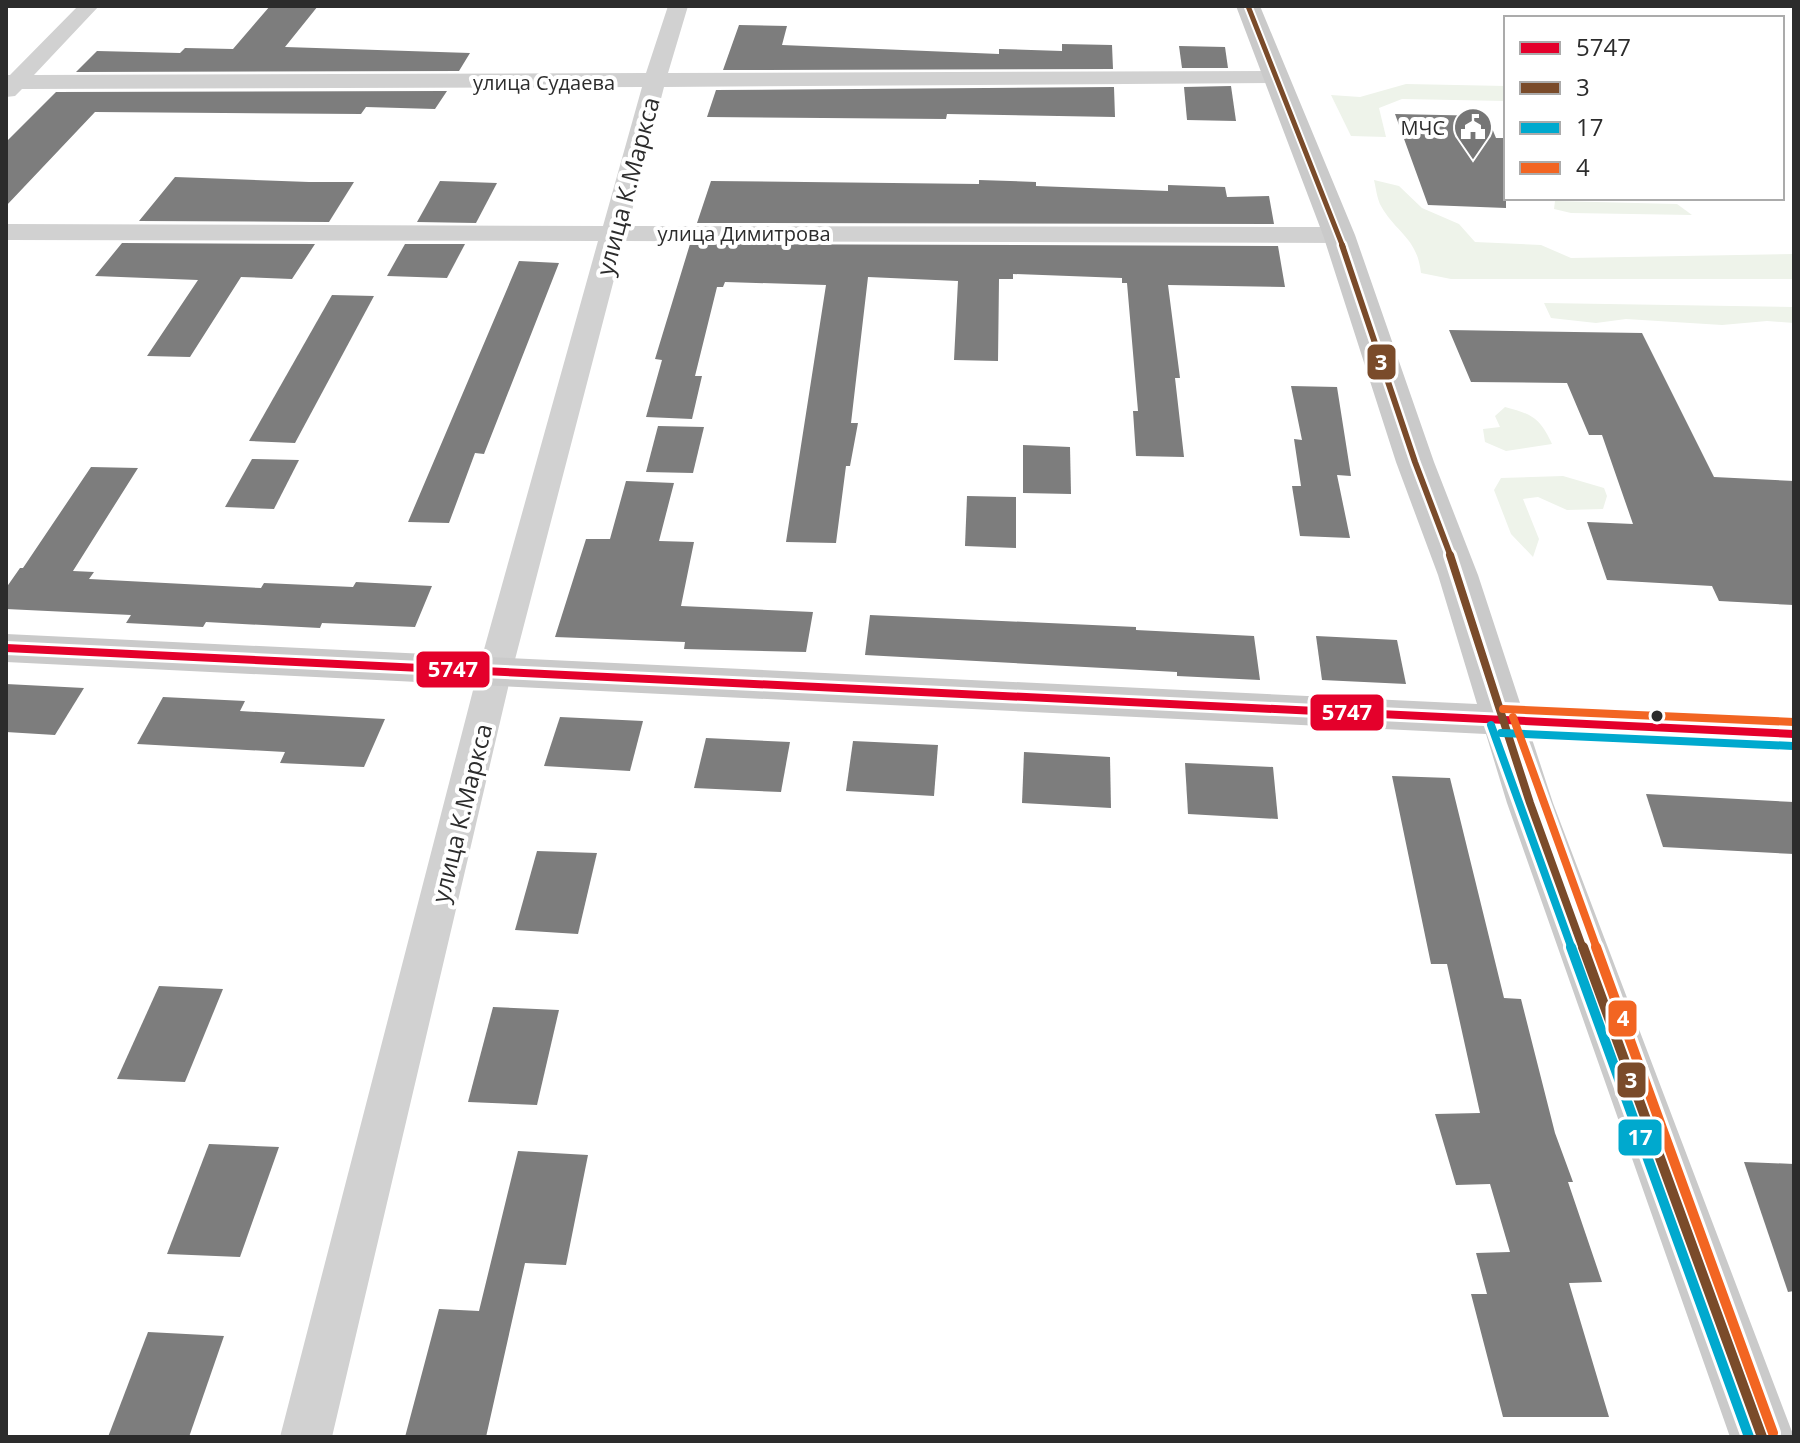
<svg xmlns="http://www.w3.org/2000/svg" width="1800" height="1443" font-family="'Open Sans',sans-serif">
  <rect width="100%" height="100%" fill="#fff"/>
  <!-- green -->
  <g fill="#eef3ea">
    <path d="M 1406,84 L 1506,86 L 1506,101 L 1402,99 L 1379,108 L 1386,137 L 1351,136 L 1331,95 L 1360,97 Z"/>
    <path d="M 1374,180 L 1399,186 L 1422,208 L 1459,224 L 1475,242 L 1541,245 L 1571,258 L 1794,254 L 1794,279 L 1451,279 L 1421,273 C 1417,237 1396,233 1381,206 C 1377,199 1376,188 1374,180 Z"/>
    <path d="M 1555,201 L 1677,204 L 1692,215 L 1571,213 L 1554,209 Z"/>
    <path d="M 1544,303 L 1794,307 L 1794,323 L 1767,321 L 1722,325 L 1626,319 L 1596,323 L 1551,318 Z"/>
    <path d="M 1505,407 C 1532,414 1540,418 1552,444 L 1506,451 L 1485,442 L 1483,429 L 1500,427 L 1495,416 Z"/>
    <path d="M 1563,476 L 1604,488 L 1607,496 L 1603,509 L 1567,510 L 1538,497 L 1523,499 L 1539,539 L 1533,557 L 1511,534 L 1494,490 L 1501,478 Z"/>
  </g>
  <!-- building -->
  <g fill="#7d7d7d">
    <path d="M 270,6 L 318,6 L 285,47 L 470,53 L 459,71 L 76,72 L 97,51 L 180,53 L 185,48 L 233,49 Z"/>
    <path d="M 739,25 L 787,26 L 782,45 L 999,54 L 999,49 L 1062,51 L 1062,44 L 1112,45 L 1113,69 L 723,70 Z"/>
    <path d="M 1179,46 L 1225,47 L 1228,68 L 1182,68 Z"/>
    <path d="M 1231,86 L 1236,121 L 1187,120 L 1184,87 Z"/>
    <path d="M 1114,87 L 1115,117 L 947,114 L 946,119 L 707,117 L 716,90 Z"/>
    <path d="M 447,91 L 435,109 L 366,107 L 361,114 L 95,112 L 6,206 L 6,142 L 56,92 Z"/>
    <path d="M 1395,114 L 1487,116 L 1496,138 L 1506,138 L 1506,208 L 1428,205 Z"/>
    <path d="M 175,177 L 309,182 L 354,182 L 329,222 L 139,221 Z"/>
    <path d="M 979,180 L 1036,182 L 1036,186 L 1168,191 L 1168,185 L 1225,187 L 1227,197 L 1269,196 L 1274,224 L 697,223 L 711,181 L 979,184 Z"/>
    <path d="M 440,181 L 497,183 L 476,223 L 417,222 Z"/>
    <path d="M 122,243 L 315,244 L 292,279 L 241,277 L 190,357 L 147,356 L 198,280 L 95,276 Z"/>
    <path d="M 405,244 L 465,244 L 447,278 L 387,276 Z"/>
    <path d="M 690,244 L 1278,246 L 1285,287 L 1168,285 L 1180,378 L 1175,378 L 1184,457 L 1136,456 L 1133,411 L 1138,411 L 1127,283 L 1122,283 L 1122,278 L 1013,274 L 1013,279 L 999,279 L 998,361 L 954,360 L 958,281 L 868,277 L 851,423 L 858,423 L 850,466 L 846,466 L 836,543 L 786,542 L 826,285 L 725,282 L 723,287 L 717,287 L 695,376 L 702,376 L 692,419 L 646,417 L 662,360 L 655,359 Z"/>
    <path d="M 519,261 L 559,263 L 484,454 L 475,453 L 449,523 L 408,522 Z"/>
    <path d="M 332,295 L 374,296 L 295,443 L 249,441 Z"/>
    <path d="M 1449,330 L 1642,333 L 1714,477 L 1794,481 L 1794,605 L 1719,601 L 1712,586 L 1607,580 L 1587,522 L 1633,524 L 1602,435 L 1589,435 L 1567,383 L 1471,382 Z"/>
    <path d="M 1291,386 L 1337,387 L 1351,476 L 1337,475 L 1350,538 L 1300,536 L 1292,486 L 1301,486 L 1294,439 L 1302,440 Z"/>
    <path d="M 658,426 L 704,427 L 693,473 L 646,472 Z"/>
    <path d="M 1023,445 L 1070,447 L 1071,494 L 1023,493 Z"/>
    <path d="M 252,459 L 299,460 L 274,509 L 225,507 Z"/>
    <path d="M 91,467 L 138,468 L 73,571 L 94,572 L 89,579 L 261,588 L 264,583 L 353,587 L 356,582 L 432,586 L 415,627 L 322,623 L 320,628 L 206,622 L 203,627 L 126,623 L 131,615 L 6,609 L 6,588 L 20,568 L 23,568 Z"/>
    <path d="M 626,481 L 674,483 L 659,541 L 694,542 L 681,606 L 813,612 L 806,652 L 684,649 L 685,642 L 555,637 L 586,539 L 610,539 Z"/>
    <path d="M 967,496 L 1016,497 L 1016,548 L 965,546 Z"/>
    <path d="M 870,615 L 1136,627 L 1136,630 L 1254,636 L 1260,680 L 1177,676 L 1177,672 L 865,655 Z"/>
    <path d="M 1316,636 L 1397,640 L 1406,684 L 1322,680 Z"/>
    <path d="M 6,684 L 84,688 L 55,735 L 6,732 Z"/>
    <path d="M 163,697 L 245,701 L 240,711 L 385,719 L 364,767 L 280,763 L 285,752 L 137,744 Z"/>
    <path d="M 560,717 L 643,721 L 630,771 L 544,766 Z"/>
    <path d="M 706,738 L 790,742 L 781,792 L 694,788 Z"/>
    <path d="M 853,741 L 938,745 L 934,796 L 846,791 Z"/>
    <path d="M 1024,752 L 1110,757 L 1111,808 L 1022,803 Z"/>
    <path d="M 1185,763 L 1273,767 L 1278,819 L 1188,814 Z"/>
    <path d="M 1392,776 L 1450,778 L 1504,998 L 1521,999 L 1555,1133 L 1573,1182 L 1568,1182 L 1602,1282 L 1569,1283 L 1609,1417 L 1503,1417 L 1471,1294 L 1487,1294 L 1476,1253 L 1510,1252 L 1490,1184 L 1456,1185 L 1435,1114 L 1480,1113 L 1447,964 L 1431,964 Z"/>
    <path d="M 1646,794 L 1794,802 L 1794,854 L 1663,847 Z"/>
    <path d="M 537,851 L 597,853 L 578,934 L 515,930 Z"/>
    <path d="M 159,986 L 223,989 L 185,1082 L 117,1079 Z"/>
    <path d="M 493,1007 L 559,1010 L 537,1105 L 468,1102 Z"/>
    <path d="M 209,1144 L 279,1147 L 240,1257 L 167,1254 Z"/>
    <path d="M 518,1151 L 588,1155 L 566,1265 L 525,1263 L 486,1437 L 405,1437 L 439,1309 L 479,1311 Z"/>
    <path d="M 1744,1162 L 1794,1164 L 1794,1291 L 1788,1292 Z"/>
    <path d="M 148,1332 L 224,1336 L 189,1437 L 108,1437 Z"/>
  </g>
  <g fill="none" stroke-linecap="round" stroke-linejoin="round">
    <!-- street -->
    <path fill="#d1d1d1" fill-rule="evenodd" d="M 78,6 L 99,6 L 34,75 L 646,73 L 668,6 L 688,6 L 668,73 L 1274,71 L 1282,73 L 1285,78 L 1282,83 L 664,87 L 628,226 L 1339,227 L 1348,230 L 1352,235 L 1348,240 L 1339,243 L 624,241 L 512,671 L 332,1437 L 280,1437 L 478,671 L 598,241 L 6,240 L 6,224 L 603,226 L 642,87 L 22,89 L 15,96 L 6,97 L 6,75 L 10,75 Z"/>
    <!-- secondary -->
    <path fill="#cacaca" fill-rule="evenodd" d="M 1236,6 L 1260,6 L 1355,235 L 1434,462 L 1478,575 L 1521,706 L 1794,719 L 1794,749 L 1531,736 L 1553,803 L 1794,1437 L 1730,1437 L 1507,803 L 1486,734 L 6,662 L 6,634 L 1477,704 L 1438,575 L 1396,462 L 1323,235 Z"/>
    <!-- bus-1 casing -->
    <g stroke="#fff" stroke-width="14">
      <path id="bus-1" d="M 6,648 L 1794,734"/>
    </g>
    <!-- bus-2-far3 casing -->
    <g stroke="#fff" stroke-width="9">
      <path id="bus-2-far3" d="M 1248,6 L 1343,247"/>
    </g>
    <!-- bus-2-far2 casing -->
    <g stroke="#fff" stroke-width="11">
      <path id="bus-2-far2" d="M 1342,245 L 1415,462 L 1451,557"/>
    </g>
    <!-- bus-2-far1 casing -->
    <g stroke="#fff" stroke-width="14">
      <path id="bus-2-far1" d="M 1450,555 L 1530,803 L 1583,949"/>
    </g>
    <!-- bus-2 casing -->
    <g stroke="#fff" stroke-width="16">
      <path id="bus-2" d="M 1583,947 L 1762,1437"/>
    </g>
    <!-- bus-3-far1 casing -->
    <g stroke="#fff" stroke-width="14">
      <g id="bus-3-far1">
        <path d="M 1491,725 L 1572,949"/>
        <path d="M 1501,733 L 1793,746"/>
      </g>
    </g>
    <!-- bus-3 casing -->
    <g stroke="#fff" stroke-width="16">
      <path id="bus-3" d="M 1571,947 L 1749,1437"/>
    </g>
    <!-- bus-4-far1 casing -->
    <g stroke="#fff" stroke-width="14">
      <g id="bus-4-far1">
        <path d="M 1503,709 L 1794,722"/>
        <path d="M 1513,717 L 1597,949"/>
      </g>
    </g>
    <!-- bus-4 casing -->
    <g stroke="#fff" stroke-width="16">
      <path id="bus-4" d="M 1596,947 L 1773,1433"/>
    </g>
    <!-- bus-1 -->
    <use href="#bus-1" stroke="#e4002b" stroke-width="8"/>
    <!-- bus-2-far3 -->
    <use href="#bus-2-far3" stroke="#7a4b2a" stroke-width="5"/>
    <!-- bus-2-far2 -->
    <use href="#bus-2-far2" stroke="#7a4b2a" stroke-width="6"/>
    <!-- bus-2-far1 -->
    <use href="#bus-2-far1" stroke="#7a4b2a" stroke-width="8"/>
    <!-- bus-2 -->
    <use href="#bus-2" stroke="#7a4b2a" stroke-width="10"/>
    <!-- bus-3-far1 -->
    <use href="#bus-3-far1" stroke="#00a9ce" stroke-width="8"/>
    <!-- bus-3 -->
    <use href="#bus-3" stroke="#00a9ce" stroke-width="10"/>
    <!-- bus-4-far1 -->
    <use href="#bus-4-far1" stroke="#f26522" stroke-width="8"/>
    <!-- bus-4 -->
    <use href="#bus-4" stroke="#f26522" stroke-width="10"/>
  </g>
  <!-- icons -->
  <defs>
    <g id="civic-pin" transform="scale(2)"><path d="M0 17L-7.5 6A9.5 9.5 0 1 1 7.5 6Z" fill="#767676" stroke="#fff"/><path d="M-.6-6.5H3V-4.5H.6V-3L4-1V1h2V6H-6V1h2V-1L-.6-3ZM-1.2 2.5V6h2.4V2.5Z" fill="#fff"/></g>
  </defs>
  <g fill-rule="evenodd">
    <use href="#civic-pin" x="1473" y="127"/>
  </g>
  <!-- markers -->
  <circle fill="#2c2c2c" stroke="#fff" stroke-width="3" cx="1657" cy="716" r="7"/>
  <g text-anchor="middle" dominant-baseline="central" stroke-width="8" stroke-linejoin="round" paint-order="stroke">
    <!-- far-street labels -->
    <g font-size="20" fill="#2c2c2c" stroke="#fff">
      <text x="544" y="82">улица Судаева</text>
      <text x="744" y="233">улица Димитрова</text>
    </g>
    <!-- far-poi labels -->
    <g font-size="20" fill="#2c2c2c" stroke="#fff" text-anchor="end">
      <text x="1445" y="127">МЧС</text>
    </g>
    <!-- street labels -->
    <g font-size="24" fill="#2c2c2c" stroke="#fff">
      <text transform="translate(627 186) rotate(-75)">улица К.Маркса</text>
      <text transform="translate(461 813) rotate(-76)">улица К.Маркса</text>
    </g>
  </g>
  <g stroke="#fff" stroke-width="3">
    <rect x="1366" y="343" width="31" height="38" rx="8" fill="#7a4b2a"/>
    <rect x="415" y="650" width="76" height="39" rx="8" fill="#e4002b"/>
    <rect x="1309" y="693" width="76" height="39" rx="8" fill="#e4002b"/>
    <rect x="1607" y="999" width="31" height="39" rx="8" fill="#f26522"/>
    <rect x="1616" y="1061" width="31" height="38" rx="8" fill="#7a4b2a"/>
    <rect x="1617" y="1118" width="46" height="39" rx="8" fill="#00a9ce"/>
  </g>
  <g font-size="22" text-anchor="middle" font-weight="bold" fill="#fff">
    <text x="1381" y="370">3</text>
    <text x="453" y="677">5747</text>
    <text x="1347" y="720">5747</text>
    <text x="1623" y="1026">4</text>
    <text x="1631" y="1088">3</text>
    <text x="1640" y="1145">17</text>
  </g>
  <!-- border -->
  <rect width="1800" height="1443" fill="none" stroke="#2c2c2c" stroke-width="16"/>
  <!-- legend -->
  <rect x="1504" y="16" width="280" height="184" fill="#ffffff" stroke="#ababab" stroke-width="2"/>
  <rect x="1520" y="42" width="40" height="12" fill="#e4002b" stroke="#ababab" stroke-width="2"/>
  <text x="1576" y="56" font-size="24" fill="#2c2c2c">5747</text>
  <rect x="1520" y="82" width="40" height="12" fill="#7a4b2a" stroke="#ababab" stroke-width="2"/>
  <text x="1576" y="96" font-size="24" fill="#2c2c2c">3</text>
  <rect x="1520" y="122" width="40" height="12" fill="#00a9ce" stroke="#ababab" stroke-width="2"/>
  <text x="1576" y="136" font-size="24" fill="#2c2c2c">17</text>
  <rect x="1520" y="162" width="40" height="12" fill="#f26522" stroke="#ababab" stroke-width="2"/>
  <text x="1576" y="176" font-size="24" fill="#2c2c2c">4</text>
</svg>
